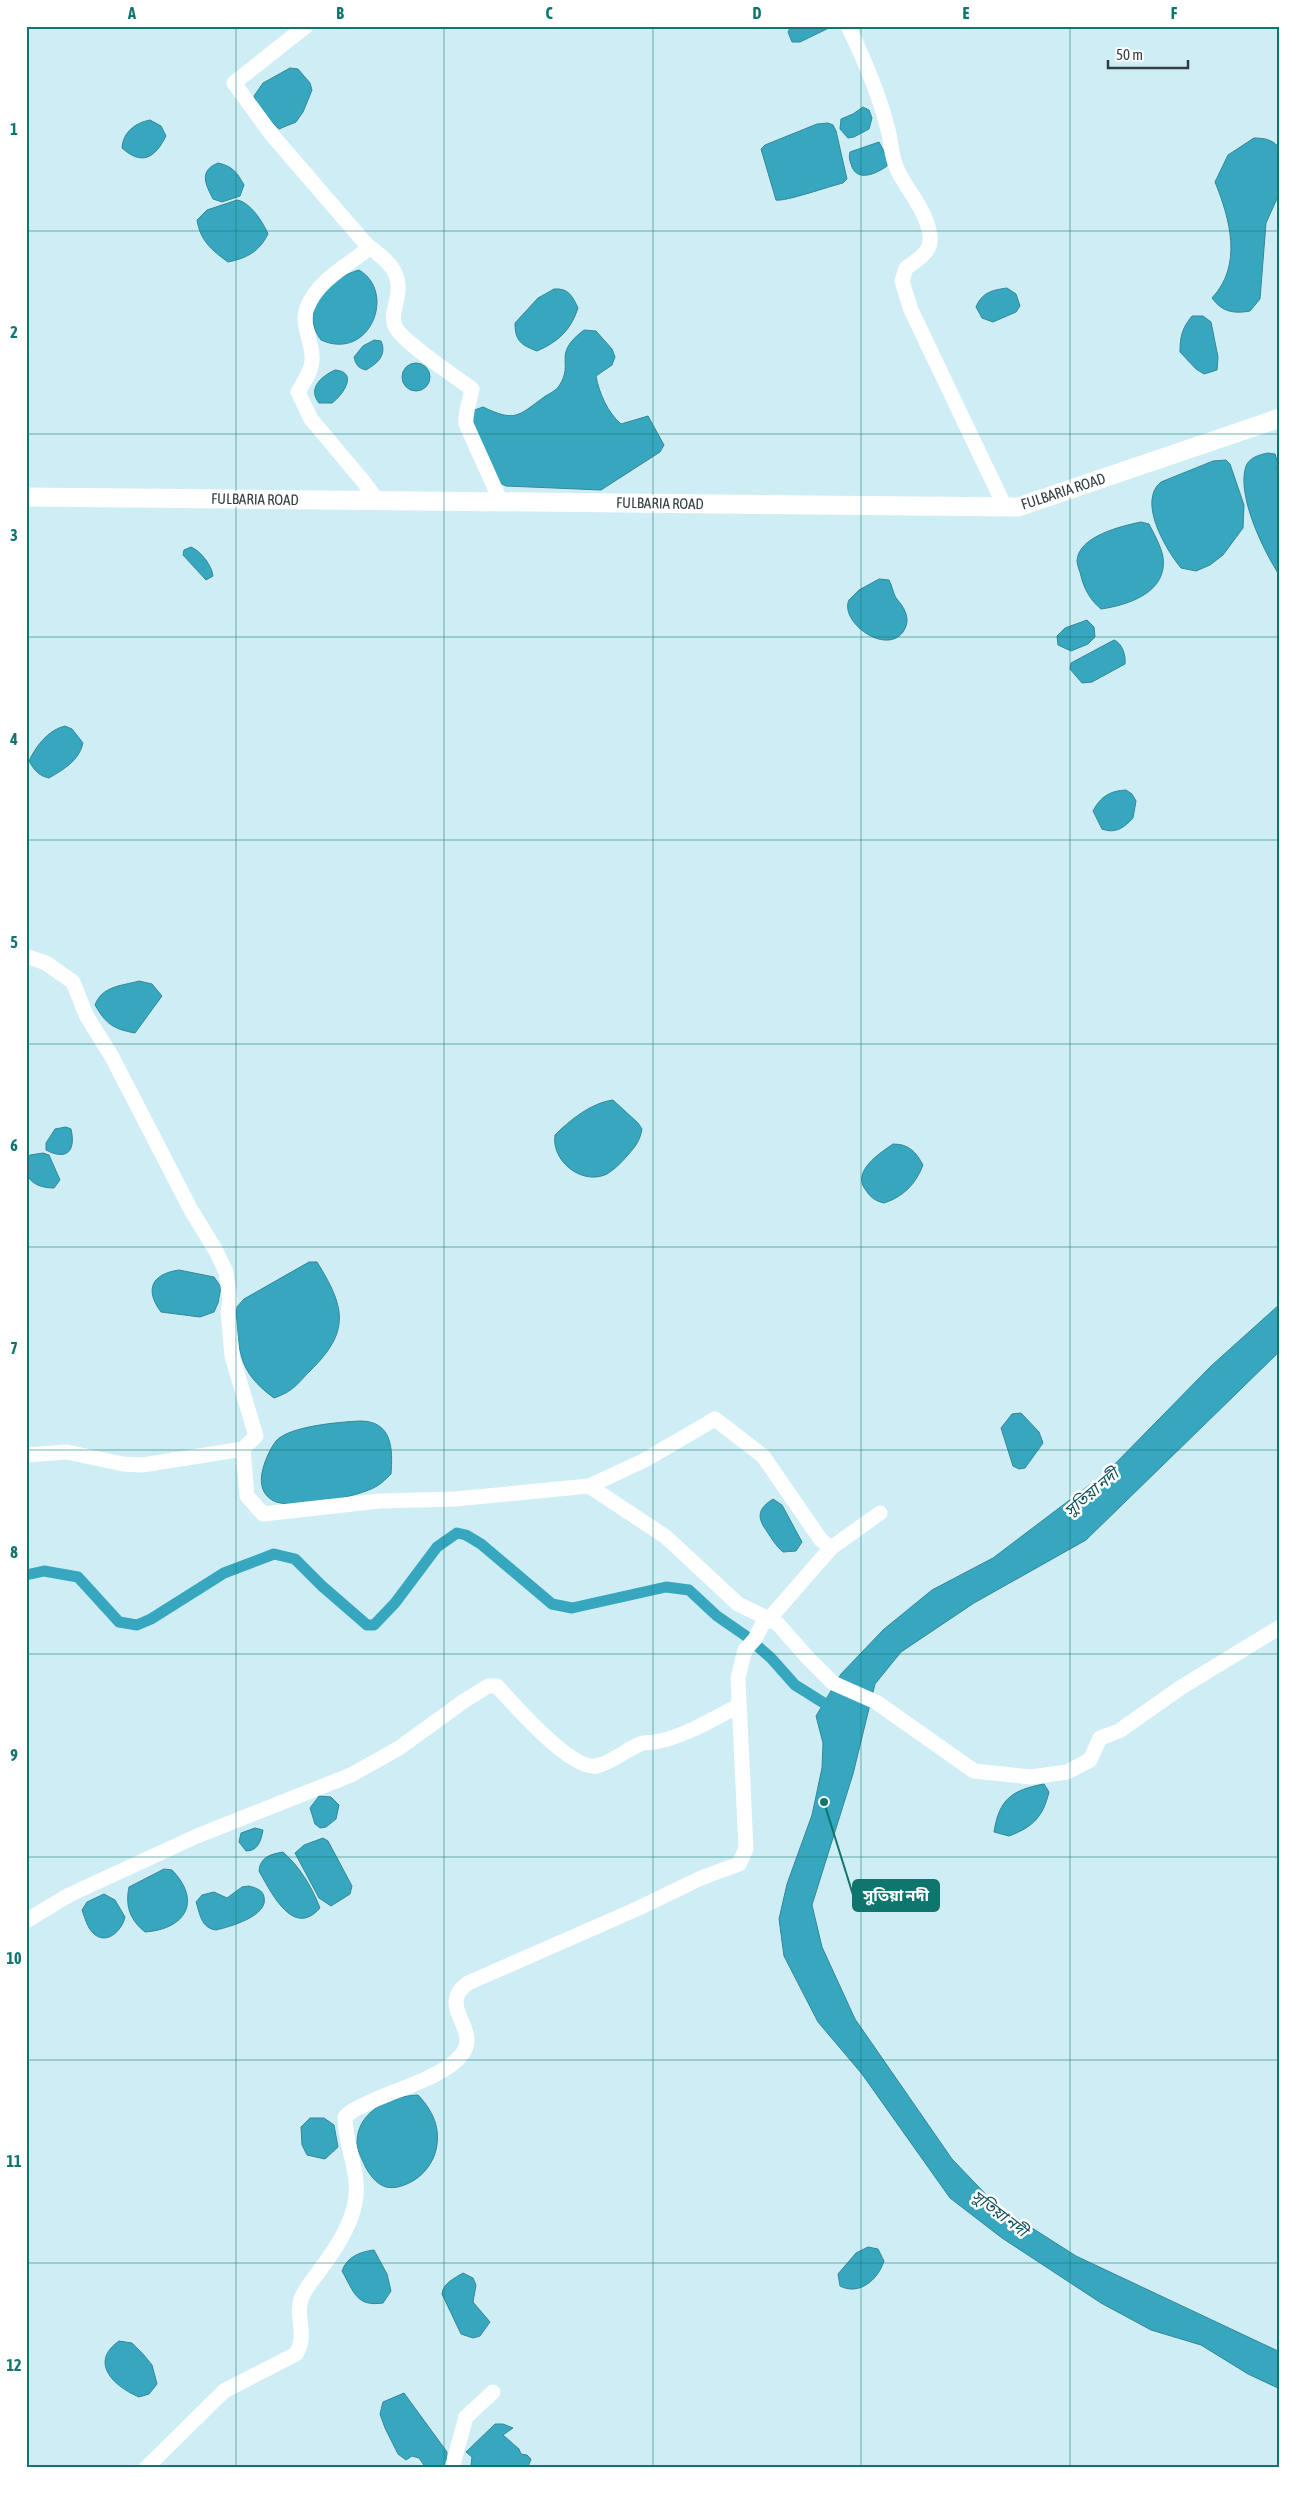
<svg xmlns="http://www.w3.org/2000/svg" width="1306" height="2494" font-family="'Asap Condensed','Noto Sans Bengali',sans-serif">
  <rect width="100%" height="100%" fill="#cfedf4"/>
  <!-- water -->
  <g fill="#36a7be" stroke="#358898">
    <path d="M 791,26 L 833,26 L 800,42 L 792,42 L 788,32 Z"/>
    <path d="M 290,68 L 298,69 L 310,83 L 312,90 L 303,112 L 296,122 L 279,129 L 257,108 L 254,96 L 263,83 Z"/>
    <path d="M 863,107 L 869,110 L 872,118 L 869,129 L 854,137 L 848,138 L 840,129 L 841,119 L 853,114 Z"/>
    <path d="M 150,120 L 161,126 L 166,136 C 155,158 142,166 122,148 C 123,132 135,123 150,120 Z"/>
    <path d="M 828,123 L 833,125 L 836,131 L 847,179 L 843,183 C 830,186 785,202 776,200 L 761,149 L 765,145 L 817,124 Z"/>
    <path d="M 1254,138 C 1265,138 1275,140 1280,150 L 1280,192 L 1266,223 L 1260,299 L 1250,311 C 1234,314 1222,312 1212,298 C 1243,265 1230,219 1215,182 L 1228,155 Z"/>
    <path d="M 879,142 L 888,159 L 887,166 C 876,174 856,183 851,164 C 849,159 849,156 850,152 Z"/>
    <path d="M 218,163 C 232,166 237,172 244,185 L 240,196 L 222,202 L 213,199 C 206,185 198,171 218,163 Z"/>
    <path d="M 237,200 C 250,202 263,222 268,234 C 259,252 247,258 228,262 C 211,250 200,240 197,220 L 207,210 Z"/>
    <path d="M 359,270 C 397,292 370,362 321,340 C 298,310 330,278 359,270 Z"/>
    <path d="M 1007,288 L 1016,294 L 1020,306 L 1016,312 L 993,322 L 982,318 L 976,307 C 982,292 993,290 1007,288 Z"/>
    <path d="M 554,289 C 568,288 572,295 578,308 C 571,330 558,342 537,351 C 521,345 515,341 515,323 L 538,298 Z"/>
    <path d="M 1192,316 L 1203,316 L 1211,322 L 1218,357 L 1217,370 L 1204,374 L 1196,369 L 1180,352 C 1180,337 1182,328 1192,316 Z"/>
    <path d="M 584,330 L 596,331 L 612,349 L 615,357 L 612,365 L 596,376 C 599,393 608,413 621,424 L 648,416 L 664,445 L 660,452 L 601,490 L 506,486 L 500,483 L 472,428 L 472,411 L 483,407 C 515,422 517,417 544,397 C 548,394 556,391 559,386 C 575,362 551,355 584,330 Z"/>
    <path d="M 374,340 L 381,341 C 387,355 378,363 366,370 C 358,368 356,365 354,357 L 363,346 Z"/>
    <circle cx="416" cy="377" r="14"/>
    <path d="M 335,370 C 359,372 343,395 332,403 L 319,403 C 307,388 322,376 335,370 Z"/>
    <path d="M 1268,453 L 1275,454 L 1278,463 L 1276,471 L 1280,478 L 1280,576 C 1264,552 1236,495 1246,466 C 1250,457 1259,455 1268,453 Z"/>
    <path d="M 1226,460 L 1230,464 L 1244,505 L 1243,528 L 1223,555 L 1210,565 L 1196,571 L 1181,568 C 1166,550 1137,501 1161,482 L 1213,461 Z"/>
    <path d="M 1141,522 L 1149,524 C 1154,534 1161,546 1163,557 C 1168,592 1129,605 1101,609 C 1091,601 1084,589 1081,576 C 1080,571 1077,565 1077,561 C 1078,536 1122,526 1141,522 Z"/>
    <path d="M 191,547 C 201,551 212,566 213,576 L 206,580 L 183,555 L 184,550 Z"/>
    <path d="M 879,579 L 889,580 C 892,585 893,593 896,598 C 900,603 904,607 906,614 C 908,621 907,626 903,632 C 885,656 839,621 849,600 L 859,590 Z"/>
    <path d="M 1087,620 L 1094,627 L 1095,637 L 1088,644 L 1071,651 L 1058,645 L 1057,636 L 1065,628 Z"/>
    <path d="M 1114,640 C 1122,643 1126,655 1125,664 L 1092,682 L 1082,683 L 1070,669 L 1071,663 Z"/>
    <path d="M 65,726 L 72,729 L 83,743 C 79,761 64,769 49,778 C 39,776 34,770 29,761 C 36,746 48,730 65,726 Z"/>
    <path d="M 1126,790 L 1132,794 L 1136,801 L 1133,818 C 1124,828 1115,834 1102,829 L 1093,811 C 1101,796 1110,791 1126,790 Z"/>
    <path d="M 139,981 L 152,984 L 162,996 L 135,1033 C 113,1029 106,1024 95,1005 C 102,986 121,986 139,981 Z"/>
    <path d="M 613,1100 L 638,1123 L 642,1129 C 640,1141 635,1147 627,1156 C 621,1163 615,1169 607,1174 C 582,1186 551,1161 555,1135 C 570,1120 591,1103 613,1100 Z"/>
    <path d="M 66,1127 L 71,1129 C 76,1151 67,1161 46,1150 L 46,1143 L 55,1129 Z"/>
    <path d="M 893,1144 C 909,1144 916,1152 923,1165 C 916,1184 903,1197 884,1203 C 875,1201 870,1197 865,1189 C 852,1171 880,1153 893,1144 Z"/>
    <path d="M 43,1153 L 49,1155 L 60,1180 L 54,1188 C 43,1188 31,1185 26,1173 L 26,1161 L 30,1155 Z"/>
    <path d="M 309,1262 L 317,1262 C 345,1307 351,1331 310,1371 C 297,1384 294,1391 274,1398 C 237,1371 239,1351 236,1308 L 244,1299 Z"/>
    <path d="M 179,1270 L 214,1277 L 221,1287 L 218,1303 L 214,1312 L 200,1317 L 161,1312 C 144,1289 152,1274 179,1270 Z"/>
    <path d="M 1280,1304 L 1280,1351 L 1086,1540 L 974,1603 L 901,1652 L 875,1684 L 853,1774 L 812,1905 L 822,1947 L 855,2019 L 952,2159 L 996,2205 L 1076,2256 L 1280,2352 L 1280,2389 L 1248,2374 L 1201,2345 L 1151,2330 L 1101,2303 L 1002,2238 L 950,2198 L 862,2074 L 818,2022 L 784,1956 L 779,1919 L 787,1884 L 812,1815 L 822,1768 L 823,1743 L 816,1716 L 841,1674 L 883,1630 L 932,1590 L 993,1558 L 1108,1471 L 1211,1366 Z"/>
    <path d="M 1021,1413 L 1039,1432 L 1043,1443 L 1025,1468 L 1019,1469 L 1013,1466 L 1001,1428 L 1012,1414 Z"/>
    <path d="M 360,1421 C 392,1421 393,1448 391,1474 C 387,1478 382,1483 377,1486 C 360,1497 288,1511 272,1500 C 262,1494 260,1483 262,1473 C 264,1463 269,1450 276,1441 C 289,1426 340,1422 360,1421 Z"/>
    <path d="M 773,1499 L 782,1505 L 802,1542 L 796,1551 L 783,1552 C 775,1545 772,1539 766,1530 C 756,1516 759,1508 773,1499 Z"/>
    <path d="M 1044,1784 L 1049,1792 C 1043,1817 1033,1827 1009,1836 L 994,1832 C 999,1799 1012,1790 1044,1784 Z"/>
    <path d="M 319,1796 L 331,1797 L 339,1805 L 336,1819 L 326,1827 L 320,1828 L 315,1824 L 310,1808 Z"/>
    <path d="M 255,1828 L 263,1830 C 261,1841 258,1851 246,1851 L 239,1842 L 241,1833 Z"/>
    <path d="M 323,1838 L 328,1841 L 352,1886 L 350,1894 L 331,1906 L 319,1898 L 295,1853 L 304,1845 Z"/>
    <path d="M 283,1852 C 300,1867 312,1887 320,1908 C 293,1939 271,1892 259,1871 C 260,1857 271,1854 283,1852 Z"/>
    <path d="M 164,1869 L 172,1870 C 202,1901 186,1929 145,1932 C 130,1920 125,1906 129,1887 Z"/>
    <path d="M 249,1886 C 256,1888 263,1890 264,1897 C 269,1916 229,1927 216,1930 C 201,1928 200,1914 196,1902 L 202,1895 L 214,1892 L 227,1898 L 242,1887 Z"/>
    <path d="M 104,1894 L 115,1900 L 125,1917 C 122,1931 106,1946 93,1933 C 87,1927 85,1918 82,1910 L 87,1902 Z"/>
    <path d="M 418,2095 C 433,2111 441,2128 436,2150 C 433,2163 423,2176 411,2182 C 403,2186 395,2189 386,2187 C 376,2184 369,2174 365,2166 C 362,2159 356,2148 357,2141 C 358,2110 392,2096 418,2095 Z"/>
    <path d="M 310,2118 L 324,2118 L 334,2125 L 338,2147 L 325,2159 L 307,2155 L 302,2145 L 301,2127 Z"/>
    <path d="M 868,2247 L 878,2249 L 884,2261 C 878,2280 859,2296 840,2286 L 838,2274 L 856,2253 Z"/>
    <path d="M 374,2250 L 387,2274 L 391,2291 L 383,2303 C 356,2307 354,2292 342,2271 C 347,2257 359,2252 374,2250 Z"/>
    <path d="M 463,2273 L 473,2278 L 476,2285 L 473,2302 L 490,2322 L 480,2336 L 473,2338 L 461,2334 L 442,2294 C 443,2283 455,2278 463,2273 Z"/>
    <path d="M 119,2341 L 132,2343 L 143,2354 L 152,2365 L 157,2384 L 149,2394 L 139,2397 C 115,2387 88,2363 119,2341 Z"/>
    <path d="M 404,2393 L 447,2452 L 446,2468 L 426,2468 L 419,2458 L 412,2456 L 406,2460 L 398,2454 L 385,2428 L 380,2414 L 383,2402 Z"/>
    <path d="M 495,2424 L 503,2424 L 513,2428 L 503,2435 L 519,2449 L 521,2454 L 527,2455 L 531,2459 L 528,2467 L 477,2468 L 471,2465 L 472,2457 L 466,2452 Z"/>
  </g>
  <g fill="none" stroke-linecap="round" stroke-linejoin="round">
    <!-- canal -->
    <path stroke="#36a7be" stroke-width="11" d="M 26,1575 L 44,1571 L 78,1577 L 119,1622 L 137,1625 L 151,1619 L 224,1573 L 274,1554 L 295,1559 L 322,1586 L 367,1625 L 374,1625 L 395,1603 L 437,1547 L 457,1533 L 466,1535 L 481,1544 L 552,1604 L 572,1608 L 666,1587 L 689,1590 L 717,1616 L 746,1636 L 771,1658 L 795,1685 L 827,1705"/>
    <!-- minor -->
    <g stroke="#fff" stroke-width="15">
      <path d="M 306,26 L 234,83 L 272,135 L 366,244 L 364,252 C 343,268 317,282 307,308 C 300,325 314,344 312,361 C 311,372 304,382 298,392 L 311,419 L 363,481 L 377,500"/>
      <path d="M 848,26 C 864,59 878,91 887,126 C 892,142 890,155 898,171 C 908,192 928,212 930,237 C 932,252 917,260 906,268 L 902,281 L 911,310 L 1005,507"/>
      <path d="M 366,244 C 389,262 404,272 396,303 C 394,311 392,318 395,326 C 401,341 457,378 472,389 C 470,401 465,412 466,424 L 501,502"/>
      <path d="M 26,956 L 46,963 L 73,982 L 86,1015 L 112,1057 L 191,1210 L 216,1251 L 226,1272 L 230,1300 L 228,1312 L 232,1356 L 256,1436 L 243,1449 L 142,1465 L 123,1464 L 67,1452 L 26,1455"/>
      <path d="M 243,1449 L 247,1496 L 263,1514 L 379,1501 L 455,1499 L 589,1486 L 643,1461 L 715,1419 L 763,1456 L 821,1540 L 831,1548"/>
      <path d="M 589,1486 L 666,1537 L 738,1604 L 769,1619 L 831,1548 L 880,1513"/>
      <path d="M 26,1921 L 69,1895 L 197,1836 L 351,1775 L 399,1748 L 464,1701 L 488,1686 L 497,1686 C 514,1705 571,1770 596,1766 C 613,1763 627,1748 643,1743 C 647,1742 651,1743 655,1742 C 684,1737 713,1719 738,1706"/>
      <path d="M 146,2468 L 224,2391 L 296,2354 C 308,2334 295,2319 301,2299 C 305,2288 313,2280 320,2270 C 334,2251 350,2228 355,2203 C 361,2173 345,2147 345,2117 C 350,2111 357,2108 364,2105 C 392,2090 445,2078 463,2053 C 480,2028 436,2006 468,1983 L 639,1908 L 701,1878 L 739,1864 L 746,1849 L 738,1678 L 745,1650 L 755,1639 L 762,1625 L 769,1619 L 778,1624 L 807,1657 L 833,1683 L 876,1702 L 974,1771 L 1031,1777 L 1067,1772 L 1090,1760 L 1100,1738 L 1119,1731 L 1180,1688 L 1280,1627"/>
      <path d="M 452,2468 L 466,2417 L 493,2392"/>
    </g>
    <!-- major -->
    <path stroke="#fff" stroke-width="19" d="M 26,497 L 1018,507 L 1280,418"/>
  </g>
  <!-- grid -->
  <path fill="none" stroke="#0f766e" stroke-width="1" stroke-opacity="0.55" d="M 236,26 L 236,2468M 444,26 L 444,2468M 653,26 L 653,2468M 861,26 L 861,2468M 1070,26 L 1070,2468M 26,231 L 1280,231M 26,434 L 1280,434M 26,637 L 1280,637M 26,840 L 1280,840M 26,1044 L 1280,1044M 26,1247 L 1280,1247M 26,1450 L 1280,1450M 26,1654 L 1280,1654M 26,1857 L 1280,1857M 26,2060 L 1280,2060M 26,2263 L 1280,2263"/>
  <g text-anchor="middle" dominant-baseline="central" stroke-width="5" stroke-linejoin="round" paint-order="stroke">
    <!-- street labels -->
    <g font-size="15" fill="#323e41" stroke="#fff">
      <text transform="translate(1063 491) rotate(-18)">FULBARIA ROAD</text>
      <text transform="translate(255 499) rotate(1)">FULBARIA ROAD</text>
      <text transform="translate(660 503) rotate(1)">FULBARIA ROAD</text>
    </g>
    <!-- water labels -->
    <g font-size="16" font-style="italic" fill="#10505c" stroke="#fff">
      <text transform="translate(1091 1492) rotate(-40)">সুতিয়া নদী</text>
      <text transform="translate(1000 2213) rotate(37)">সুতিয়া নদী</text>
    </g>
  </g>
  <!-- callouts -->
  <path fill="none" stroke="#0f766e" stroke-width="2" d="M824 1802L853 1895"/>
  <circle fill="#0f766e" stroke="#fff" stroke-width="2" cx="824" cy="1802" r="5"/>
  <rect fill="#0f766e" stroke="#0f766e" stroke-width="2" x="853" y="1880" width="86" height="31" rx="5"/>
  <g font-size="16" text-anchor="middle" font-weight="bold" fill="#fff">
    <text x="896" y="1901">সুতিয়া নদী</text>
  </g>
  <!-- border -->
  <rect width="1306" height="2494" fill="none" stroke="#ffffff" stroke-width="55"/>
  <!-- scale -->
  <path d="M1108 60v8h80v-8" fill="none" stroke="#323e41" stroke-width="2.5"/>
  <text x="1116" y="60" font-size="15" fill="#323e41" stroke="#ffffff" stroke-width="4" paint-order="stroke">50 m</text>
  <rect x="28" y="28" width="1250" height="2438" fill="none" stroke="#0f766e" stroke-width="2"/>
  <g font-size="16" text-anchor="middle" font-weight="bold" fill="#0f766e">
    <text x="132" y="19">A</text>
    <text x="340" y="19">B</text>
    <text x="549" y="19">C</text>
    <text x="757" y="19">D</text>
    <text x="966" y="19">E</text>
    <text x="1174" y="19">F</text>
    <text x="14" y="135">1</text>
    <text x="14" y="338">2</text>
    <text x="14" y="541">3</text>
    <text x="14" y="745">4</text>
    <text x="14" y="948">5</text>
    <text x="14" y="1151">6</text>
    <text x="14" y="1354">7</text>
    <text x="14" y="1558">8</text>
    <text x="14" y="1761">9</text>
    <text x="14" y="1964">10</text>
    <text x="14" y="2167">11</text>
    <text x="14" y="2371">12</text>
  </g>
</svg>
